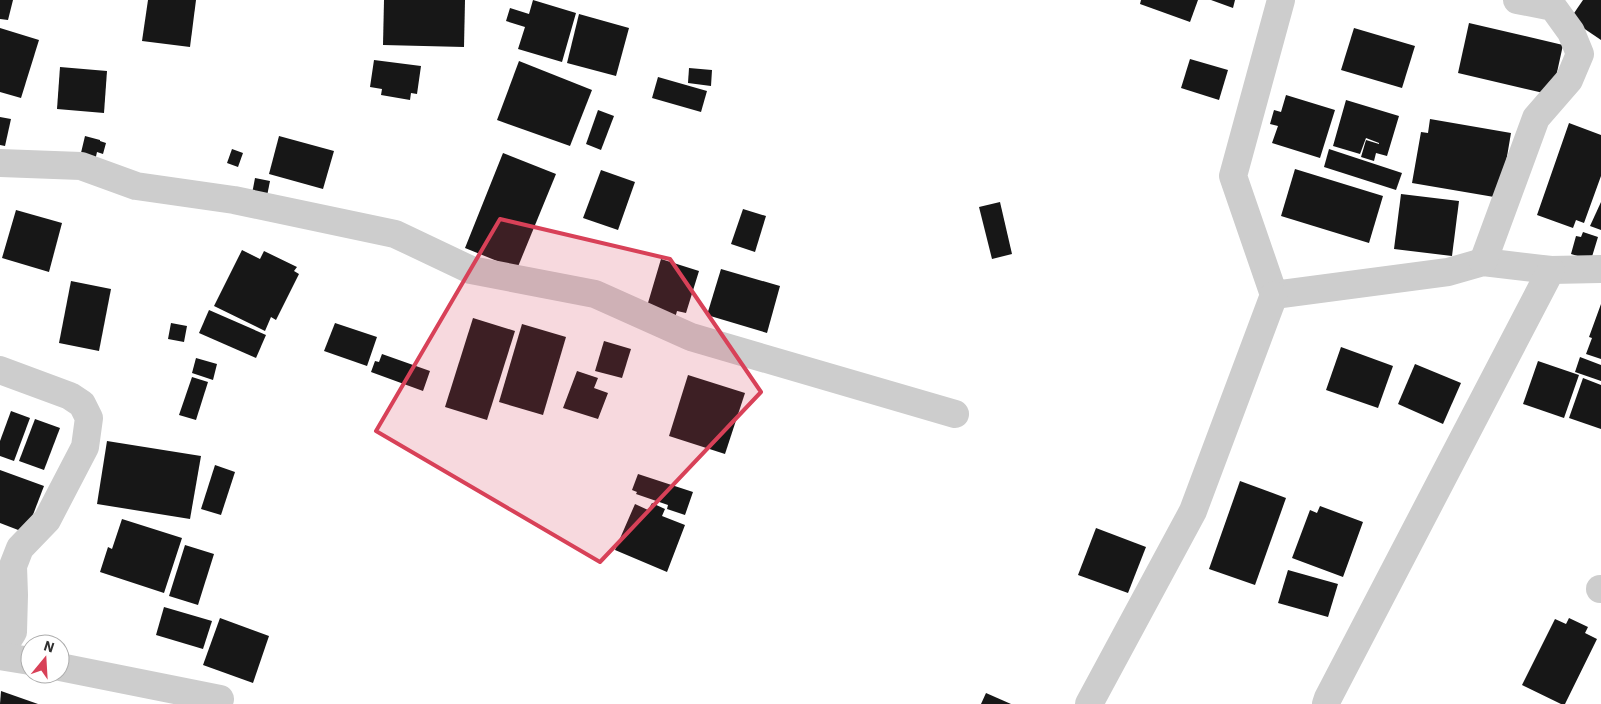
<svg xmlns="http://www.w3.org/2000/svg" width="1601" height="704" font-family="'IBM Plex Sans',sans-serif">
  <rect width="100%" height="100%" fill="#fff"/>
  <!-- building -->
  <g fill="#171717">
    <path d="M 0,0 L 13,0 L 8,20 L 0,19 Z"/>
    <path d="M 148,0 L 196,0 L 190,47 L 142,41 Z"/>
    <path d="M 384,0 L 465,0 L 464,47 L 383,45 Z"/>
    <path d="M 533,0 L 576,13 L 562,62 L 518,49 L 525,27 L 506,21 L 510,8 L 529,14 Z"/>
    <path d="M 1141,0 L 1198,0 L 1190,22 L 1140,4 Z"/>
    <path d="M 1211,0 L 1235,0 L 1233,8 Z"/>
    <path d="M 1583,0 L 1601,0 L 1601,40 L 1570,19 Z"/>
    <path d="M 579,14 L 629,28 L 616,76 L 567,63 Z"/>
    <path d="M 1469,23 L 1563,45 L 1552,95 L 1458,73 Z"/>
    <path d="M 0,28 L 39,40 L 21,98 L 0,92 Z"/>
    <path d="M 1354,28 L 1415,46 L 1402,88 L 1341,70 Z"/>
    <path d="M 1190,59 L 1228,70 L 1219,100 L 1181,88 Z"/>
    <path d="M 374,60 L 421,66 L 417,94 L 411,93 L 410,100 L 381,95 L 382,89 L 370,87 Z"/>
    <path d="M 519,61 L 592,90 L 570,146 L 497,120 Z"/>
    <path d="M 60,67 L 107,71 L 104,113 L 57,109 Z"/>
    <path d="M 689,68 L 712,70 L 711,86 L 688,83 Z"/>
    <path d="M 658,77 L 707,91 L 701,112 L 652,98 Z"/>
    <path d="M 1286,95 L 1335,110 L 1320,158 L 1272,143 L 1278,126 L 1270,124 L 1274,110 L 1281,112 Z"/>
    <path d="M 1346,100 L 1399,116 L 1387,156 L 1376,153 L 1374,161 L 1361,157 L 1366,140 L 1379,144 L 1379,143 L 1366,138 L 1360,154 L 1333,146 Z"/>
    <path d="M 598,110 L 614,116 L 601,150 L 586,144 Z"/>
    <path d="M 0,117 L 11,119 L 5,146 L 0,145 Z"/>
    <path d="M 1430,119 L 1511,133 L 1500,198 L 1412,183 L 1421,132 L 1428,133 Z"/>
    <path d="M 1569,123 L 1601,135 L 1601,176 L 1584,223 L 1576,220 L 1573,228 L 1537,215 Z"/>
    <path d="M 85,136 L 100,140 L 100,141 L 106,143 L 103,154 L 97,152 L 95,161 L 80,157 Z"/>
    <path d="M 279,136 L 334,151 L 323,189 L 269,174 Z"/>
    <path d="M 232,149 L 243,153 L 238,167 L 227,163 Z"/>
    <path d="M 1329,149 L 1402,173 L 1396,190 L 1324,167 Z"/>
    <path d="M 503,153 L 556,174 L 517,269 L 465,248 Z"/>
    <path d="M 1295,169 L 1383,196 L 1369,243 L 1281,216 Z"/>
    <path d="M 601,170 L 635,182 L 618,230 L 583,218 Z"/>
    <path d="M 255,178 L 270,181 L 266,201 L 251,199 Z"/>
    <path d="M 1401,194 L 1459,201 L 1452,256 L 1394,249 Z"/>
    <path d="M 1000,202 L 1012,254 L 992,259 L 979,207 Z"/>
    <path d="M 1601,202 L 1601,230 L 1590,226 Z"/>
    <path d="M 743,209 L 766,216 L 755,252 L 731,244 Z"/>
    <path d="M 16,210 L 62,223 L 49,272 L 2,258 Z"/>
    <path d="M 1583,232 L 1598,237 L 1591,260 L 1571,254 L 1576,236 L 1581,237 Z"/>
    <path d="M 242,250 L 260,259 L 264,251 L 297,267 L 294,271 L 299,274 L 276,320 L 271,317 L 265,331 L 214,306 Z"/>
    <path d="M 661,259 L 699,271 L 686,313 L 677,311 L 674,322 L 645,313 Z"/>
    <path d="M 721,269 L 780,286 L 767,333 L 707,315 Z"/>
    <path d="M 71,281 L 111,289 L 99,351 L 59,343 Z"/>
    <path d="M 1601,304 L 1601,359 L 1586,354 L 1592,338 L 1589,337 Z"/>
    <path d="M 209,310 L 266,335 L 256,358 L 199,333 Z"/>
    <path d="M 473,318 L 515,331 L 487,420 L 445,407 Z"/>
    <path d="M 171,323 L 187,326 L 184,342 L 168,339 Z"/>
    <path d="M 335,323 L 377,337 L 367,366 L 324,351 Z"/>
    <path d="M 522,324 L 566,337 L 543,415 L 499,402 Z"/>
    <path d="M 604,341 L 631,349 L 622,378 L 595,371 Z"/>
    <path d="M 1341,347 L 1393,366 L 1378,408 L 1326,390 Z"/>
    <path d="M 382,354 L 430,371 L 423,391 L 371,372 L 375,361 L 379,362 Z"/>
    <path d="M 1580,357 L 1601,365 L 1601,381 L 1575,372 Z"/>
    <path d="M 196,358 L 217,364 L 213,380 L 192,373 Z"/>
    <path d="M 1538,361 L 1579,375 L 1564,418 L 1523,404 Z"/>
    <path d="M 1415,364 L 1461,383 L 1443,424 L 1398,404 Z"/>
    <path d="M 577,371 L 598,378 L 594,388 L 608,393 L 598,419 L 563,408 Z"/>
    <path d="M 688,375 L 745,393 L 725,454 L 669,436 Z"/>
    <path d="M 192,377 L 208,382 L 196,420 L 179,415 Z"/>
    <path d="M 1583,378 L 1601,385 L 1601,429 L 1569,418 Z"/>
    <path d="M 11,411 L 30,418 L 14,461 L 0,456 L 0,441 Z"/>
    <path d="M 35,419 L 60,428 L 44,470 L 19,461 Z"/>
    <path d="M 107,441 L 201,456 L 190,519 L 97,504 Z"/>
    <path d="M 215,465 L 235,472 L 221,515 L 201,509 Z"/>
    <path d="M 0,470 L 44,486 L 26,533 L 0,523 Z"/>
    <path d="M 638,474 L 693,492 L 685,515 L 667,509 L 668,505 L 636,494 L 637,492 L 632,490 Z"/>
    <path d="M 1240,481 L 1286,498 L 1255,585 L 1209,569 Z"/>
    <path d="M 652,503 L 665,509 L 662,516 L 685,525 L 667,572 L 615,550 L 635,504 L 648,510 Z"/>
    <path d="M 1320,506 L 1363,522 L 1343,577 L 1292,558 L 1310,510 L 1317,513 Z"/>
    <path d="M 122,519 L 182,538 L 164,593 L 100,572 L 108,547 L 112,549 Z"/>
    <path d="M 1096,528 L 1146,547 L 1128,593 L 1078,575 Z"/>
    <path d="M 185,545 L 214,554 L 198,605 L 169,596 Z"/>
    <path d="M 1288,570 L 1338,584 L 1328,617 L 1278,603 Z"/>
    <path d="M 164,607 L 212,621 L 203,649 L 156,635 Z"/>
    <path d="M 220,618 L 269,636 L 253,683 L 203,665 Z"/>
    <path d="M 1569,618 L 1588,627 L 1585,633 L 1597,639 L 1565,704 L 1561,704 L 1522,685 L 1555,619 L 1566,624 Z"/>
    <path d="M 1,691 L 38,704 L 0,704 Z"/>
    <path d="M 986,693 L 1011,704 L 981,704 Z"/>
  </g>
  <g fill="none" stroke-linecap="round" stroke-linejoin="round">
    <!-- street -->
    <g stroke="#cdcdcd" stroke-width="28">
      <path d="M 1281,0 L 1233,176 L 1274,295 L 1448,272 L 1483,262 L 1551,270 L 1601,269"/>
      <path d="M 0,163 L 81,166 L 136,186 L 234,200 L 395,234 L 471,270 L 595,294 L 691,337 L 955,414"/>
      <path d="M 1483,262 L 1536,118 L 1569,80 L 1580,54 L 1571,32 L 1553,7 L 1517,0"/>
      <path d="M 0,370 L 70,396 L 82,404 L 89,418 L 85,447 L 47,520 L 20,548 L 13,566 L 14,595 L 13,632 L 0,653"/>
      <path d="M 1600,589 L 1601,589"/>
      <path d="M 0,656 L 30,661"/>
      <path d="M 60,667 L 220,699"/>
      <path d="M 1089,704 L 1193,511 L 1274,295"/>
      <path d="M 1326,704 L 1328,698 L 1551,270"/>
    </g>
  </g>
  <!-- marked area -->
  <path fill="#d84158" fill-opacity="0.2" stroke="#d84158" stroke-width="4" stroke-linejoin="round" d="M 500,219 L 670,259 L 761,392 L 600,562 L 376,431 Z"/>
  <!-- north arrow -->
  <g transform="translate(45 659) rotate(18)"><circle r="24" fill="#ffffff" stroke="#acacac"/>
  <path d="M0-4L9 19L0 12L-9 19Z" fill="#d84158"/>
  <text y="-8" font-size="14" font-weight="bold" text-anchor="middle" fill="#303030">N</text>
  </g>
</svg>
